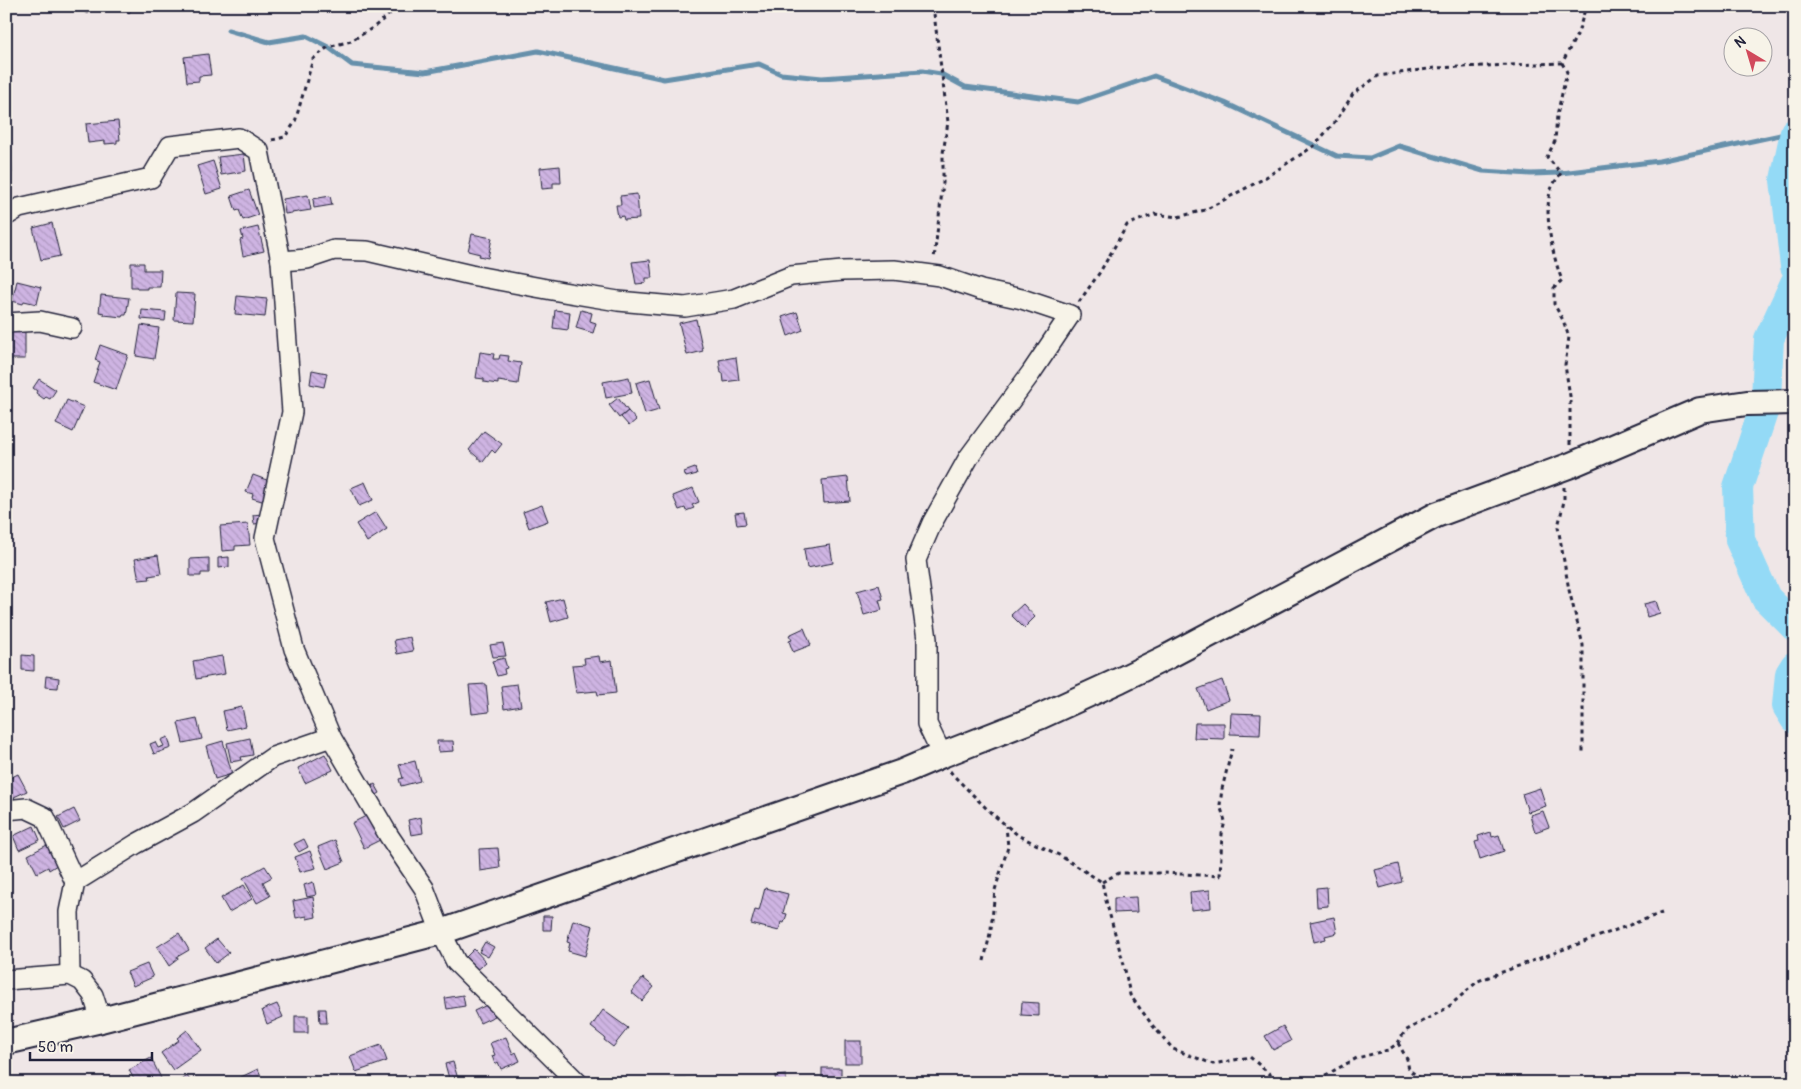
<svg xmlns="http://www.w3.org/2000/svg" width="1801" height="1089" font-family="Pangolin,sans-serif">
  <defs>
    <pattern id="building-back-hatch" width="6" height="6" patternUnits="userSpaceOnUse" patternTransform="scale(1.25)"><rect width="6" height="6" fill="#ceb4e2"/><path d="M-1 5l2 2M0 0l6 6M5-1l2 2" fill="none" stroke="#b19ac3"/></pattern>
  </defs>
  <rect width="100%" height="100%" fill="#efe6e7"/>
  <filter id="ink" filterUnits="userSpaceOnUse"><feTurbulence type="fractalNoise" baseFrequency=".02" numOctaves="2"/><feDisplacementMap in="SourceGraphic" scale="10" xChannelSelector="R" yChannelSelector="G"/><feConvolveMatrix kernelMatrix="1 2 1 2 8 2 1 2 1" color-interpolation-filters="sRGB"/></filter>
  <g filter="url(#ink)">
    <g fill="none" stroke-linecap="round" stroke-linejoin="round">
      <!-- stream -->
      <path stroke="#6690ab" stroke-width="5" d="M 228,30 L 269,42 L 306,36 L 328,47 L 352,65 L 425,72 L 538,51 L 664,79 L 759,64 L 781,74 L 822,78 L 922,71 L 941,74 L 965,87 L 1078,102 L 1154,76 L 1225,103 L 1337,156 L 1370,158 L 1399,146 L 1483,171 L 1531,174 L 1561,173 L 1659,161 L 1794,132"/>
      <!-- river -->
      <g stroke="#94daf6" stroke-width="30">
        <path d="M 1795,132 L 1785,180 L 1795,266"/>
        <path d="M 1766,398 L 1769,339 L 1795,283"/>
        <path d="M 1763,412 L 1738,487 L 1740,540 L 1766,598 L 1795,627"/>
        <path d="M 1795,666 L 1790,674 L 1787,706 L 1795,719"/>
      </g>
    </g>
    <!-- building -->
    <g fill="url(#building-back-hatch)" stroke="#22223b">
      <path d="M 76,6 L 92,6 L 87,14 Z"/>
      <path d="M 122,6 L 134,6 L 134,7 L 129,13 Z"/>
      <path d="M 208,54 L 211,75 L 199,76 L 199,81 L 187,82 L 184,57 Z"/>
      <path d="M 118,121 L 120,140 L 117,140 L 117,143 L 105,144 L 105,141 L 88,143 L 86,124 Z"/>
      <path d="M 10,125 L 12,173 L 6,173 L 6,126 Z"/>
      <path d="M 244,154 L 246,171 L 221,175 L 218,157 Z"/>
      <path d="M 213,161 L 222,189 L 206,194 L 197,166 Z"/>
      <path d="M 560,166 L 561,183 L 553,183 L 553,188 L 542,189 L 540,168 Z"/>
      <path d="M 249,190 L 258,215 L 243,220 L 239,210 L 236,211 L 231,196 Z"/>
      <path d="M 637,194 L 639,219 L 624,220 L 623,216 L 618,217 L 616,205 L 621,205 L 620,196 Z"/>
      <path d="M 308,195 L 311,210 L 285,214 L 283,199 Z"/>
      <path d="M 330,196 L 332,205 L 314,208 L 313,199 Z"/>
      <path d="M 52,223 L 60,256 L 41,260 L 33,228 Z"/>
      <path d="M 258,227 L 264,251 L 243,256 L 240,240 L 243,239 L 241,231 Z"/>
      <path d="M 472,234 L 492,238 L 488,258 L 479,256 L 480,254 L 468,251 Z"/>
      <path d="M 650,260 L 652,278 L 646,278 L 646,283 L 636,284 L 632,262 Z"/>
      <path d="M 131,263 L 144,263 L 144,270 L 161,270 L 160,287 L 147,287 L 147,289 L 137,289 L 137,287 L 131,287 Z"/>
      <path d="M 17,281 L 41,287 L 37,304 L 24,301 L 23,304 L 12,301 Z"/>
      <path d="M 176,293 L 195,294 L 193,321 L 174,320 Z"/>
      <path d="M 101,295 L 129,298 L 126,315 L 123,315 L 122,317 L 104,315 L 104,313 L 99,312 Z"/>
      <path d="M 237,296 L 267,299 L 265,317 L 235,314 Z"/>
      <path d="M 142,310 L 166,312 L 165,321 L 141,319 Z"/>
      <path d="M 555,310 L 570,312 L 568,330 L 553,328 Z"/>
      <path d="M 581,310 L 592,313 L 590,321 L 596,323 L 593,333 L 576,328 Z"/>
      <path d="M 797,312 L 803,330 L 788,336 L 782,317 Z"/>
      <path d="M 696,319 L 703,351 L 687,355 L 679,323 Z"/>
      <path d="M 141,325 L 159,328 L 154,359 L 136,356 Z"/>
      <rect x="10" y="330" width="15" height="29"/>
      <path d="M 100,345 L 128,355 L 116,390 L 93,382 L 100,362 L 95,360 Z"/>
      <path d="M 480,352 L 494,354 L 493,359 L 499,359 L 500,355 L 509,356 L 508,361 L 521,363 L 518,384 L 498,381 L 498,384 L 484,382 L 484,379 L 476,378 Z"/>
      <path d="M 736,357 L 739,380 L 724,382 L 723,373 L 721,373 L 719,360 Z"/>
      <path d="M 312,370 L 327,373 L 324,387 L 310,384 Z"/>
      <path d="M 629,377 L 632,393 L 606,398 L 603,382 Z"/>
      <path d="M 39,379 L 56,390 L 50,399 L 46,397 L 44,399 L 36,393 L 37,391 L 33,388 Z"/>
      <path d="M 650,379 L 659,410 L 645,414 L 636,383 Z"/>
      <path d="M 618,398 L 628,411 L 619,418 L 609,405 Z"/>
      <path d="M 67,400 L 84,407 L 73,432 L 56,424 Z"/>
      <path d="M 628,411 L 636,420 L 629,426 L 621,417 Z"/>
      <path d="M 484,431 L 502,444 L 495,453 L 492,450 L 483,462 L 469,450 Z"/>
      <path d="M 695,468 L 697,474 L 686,477 L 684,472 Z"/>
      <path d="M 253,475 L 272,482 L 265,502 L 252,498 L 253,494 L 246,492 Z"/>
      <path d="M 848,477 L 850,501 L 824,503 L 822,480 Z"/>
      <path d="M 365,482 L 373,500 L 359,506 L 351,488 Z"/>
      <path d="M 693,488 L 699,502 L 692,505 L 694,508 L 686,511 L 685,508 L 679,510 L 673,496 Z"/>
      <path d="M 542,505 L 548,521 L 529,528 L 523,512 Z"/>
      <path d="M 376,512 L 387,529 L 367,542 L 356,524 Z"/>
      <path d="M 744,512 L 746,524 L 737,525 L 735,513 Z"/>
      <path d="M 261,514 L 263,523 L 254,524 L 253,515 Z"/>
      <path d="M 248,524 L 250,545 L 235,546 L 235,550 L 222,551 L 220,526 Z"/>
      <path d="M 830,545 L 833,563 L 807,568 L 804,549 Z"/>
      <path d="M 158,555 L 161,574 L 149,576 L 150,579 L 139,580 L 135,559 Z"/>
      <path d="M 229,557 L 229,567 L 218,568 L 218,558 Z"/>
      <path d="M 209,558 L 209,573 L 201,573 L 201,576 L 190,576 L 190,559 Z"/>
      <path d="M 879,585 L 883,599 L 879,600 L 882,610 L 864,615 L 857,591 Z"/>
      <path d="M 563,598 L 568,617 L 551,622 L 546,602 Z"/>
      <path d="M 1656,601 L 1660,613 L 1647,617 L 1644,604 Z"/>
      <path d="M 1023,604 L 1035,617 L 1024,628 L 1011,615 Z"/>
      <path d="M 804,628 L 811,645 L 793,652 L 789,641 L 792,640 L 789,635 Z"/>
      <path d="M 410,637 L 413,651 L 397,654 L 394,640 Z"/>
      <path d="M 503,643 L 506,656 L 493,657 L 490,645 Z"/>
      <path d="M 22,655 L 34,656 L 34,671 L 22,670 Z"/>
      <path d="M 222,656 L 225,674 L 196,679 L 193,661 Z"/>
      <path d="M 599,656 L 600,662 L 612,660 L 616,693 L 598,695 L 597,691 L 576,693 L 572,665 L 585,664 L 584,658 Z"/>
      <path d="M 504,658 L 507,668 L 504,669 L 505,674 L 497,676 L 492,661 Z"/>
      <path d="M 46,676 L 59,678 L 58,688 L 45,687 Z"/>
      <path d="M 1222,680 L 1229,700 L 1206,709 L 1198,689 Z"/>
      <path d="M 486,684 L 489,712 L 472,714 L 469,685 Z"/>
      <path d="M 517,684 L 521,706 L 504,709 L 501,686 Z"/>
      <path d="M 242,707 L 246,726 L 227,730 L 223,711 Z"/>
      <path d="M 1231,713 L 1261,714 L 1260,735 L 1230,734 Z"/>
      <path d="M 197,719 L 202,739 L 183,743 L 178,723 Z"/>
      <path d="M 1195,723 L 1224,723 L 1224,739 L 1194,738 Z"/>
      <path d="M 168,737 L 171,748 L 154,754 L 150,744 L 155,742 L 158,748 L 164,746 L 161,740 Z"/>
      <path d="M 250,738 L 253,755 L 241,757 L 242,760 L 231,762 L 227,743 Z"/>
      <path d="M 223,741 L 232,774 L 215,779 L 206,746 Z"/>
      <path d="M 437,741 L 453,741 L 454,751 L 438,752 Z"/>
      <path d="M 325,754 L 333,770 L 305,783 L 298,768 Z"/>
      <path d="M 415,761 L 420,781 L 401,786 L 399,779 L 403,778 L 399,765 Z"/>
      <path d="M 18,774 L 27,791 L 14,797 L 16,800 L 6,806 L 6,780 Z"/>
      <path d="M 375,784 L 380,793 L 373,797 L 368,788 Z"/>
      <path d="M 1540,788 L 1546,806 L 1528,812 L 1522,794 Z"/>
      <path d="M 74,809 L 80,821 L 64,829 L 58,817 Z"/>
      <path d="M 1543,811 L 1549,827 L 1535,832 L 1530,815 Z"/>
      <path d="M 368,815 L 380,840 L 364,848 L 352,823 Z"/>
      <path d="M 421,817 L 423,833 L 411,835 L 408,820 Z"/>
      <path d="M 34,826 L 40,840 L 19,850 L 13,836 Z"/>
      <path d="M 1491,832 L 1492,837 L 1499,835 L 1504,851 L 1480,859 L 1475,842 L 1479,841 L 1478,836 Z"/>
      <path d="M 304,839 L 308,847 L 299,852 L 294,844 Z"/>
      <path d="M 335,840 L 344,862 L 327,869 L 318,847 Z"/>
      <path d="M 47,845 L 57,865 L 49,870 L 48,867 L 37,873 L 28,855 Z"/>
      <path d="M 498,848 L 500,868 L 480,871 L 479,849 Z"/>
      <path d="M 310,851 L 316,868 L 300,872 L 295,857 Z"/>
      <path d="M 1398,864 L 1402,882 L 1380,888 L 1375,870 Z"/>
      <path d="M 265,866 L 272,877 L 263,882 L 270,896 L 257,903 L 243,878 Z"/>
      <path d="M 313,882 L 316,895 L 307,897 L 304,885 Z"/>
      <path d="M 244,885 L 252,899 L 229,912 L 221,898 Z"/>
      <path d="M 1327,887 L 1328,906 L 1317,907 L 1316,888 Z"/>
      <path d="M 765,888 L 788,894 L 783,913 L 787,914 L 784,923 L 781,922 L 779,931 L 751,924 L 755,910 L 759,911 Z"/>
      <path d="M 1210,890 L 1211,908 L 1191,910 L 1190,892 Z"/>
      <path d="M 313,897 L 316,917 L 307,919 L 307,916 L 296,918 L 293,901 Z"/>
      <path d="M 1136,897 L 1137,912 L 1114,913 L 1114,898 Z"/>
      <path d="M 543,916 L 552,916 L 551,930 L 543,930 Z"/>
      <path d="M 1334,917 L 1337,933 L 1325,936 L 1326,939 L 1314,942 L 1310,922 Z"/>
      <path d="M 573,920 L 593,926 L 585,956 L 568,951 L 570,943 L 567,942 Z"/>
      <path d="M 179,933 L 189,950 L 177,957 L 178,959 L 169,966 L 157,947 Z"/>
      <path d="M 217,939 L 229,953 L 216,963 L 205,948 Z"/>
      <path d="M 485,942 L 494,947 L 488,957 L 479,952 Z"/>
      <path d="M 474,949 L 486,962 L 475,971 L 464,959 Z"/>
      <path d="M 147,964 L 153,977 L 133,986 L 127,972 Z"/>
      <path d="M 643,978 L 654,987 L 642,1001 L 631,992 Z"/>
      <path d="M 463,995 L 465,1006 L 447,1009 L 445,998 Z"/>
      <path d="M 1022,1002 L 1039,1003 L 1039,1016 L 1021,1015 Z"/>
      <path d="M 277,1004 L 283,1017 L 267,1024 L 262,1010 Z"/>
      <path d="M 489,1004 L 495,1016 L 480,1023 L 474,1011 Z"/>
      <path d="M 319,1009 L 326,1009 L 327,1023 L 320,1023 Z"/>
      <path d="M 603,1010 L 628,1028 L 613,1047 L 604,1040 L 605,1038 L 591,1027 Z"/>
      <rect x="295" y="1016" width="13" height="17"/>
      <path d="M 1283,1026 L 1291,1041 L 1273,1050 L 1265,1036 Z"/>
      <path d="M 187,1030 L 201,1050 L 173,1070 L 161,1053 L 179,1040 L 177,1038 Z"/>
      <path d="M 506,1037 L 513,1054 L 516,1052 L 520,1061 L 501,1069 L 498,1062 L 495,1064 L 492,1056 L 495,1055 L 490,1043 Z"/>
      <rect x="845" y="1041" width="16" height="22"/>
      <path d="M 381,1045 L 387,1061 L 356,1072 L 350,1056 Z"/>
      <path d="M 151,1058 L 161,1078 L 151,1083 L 136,1083 L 129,1070 Z"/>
      <path d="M 453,1062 L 458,1079 L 450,1082 L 445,1064 Z"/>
      <rect x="822" y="1068" width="19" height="15"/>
      <path d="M 258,1069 L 264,1083 L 241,1083 L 239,1078 Z"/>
      <path d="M 786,1075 L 786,1083 L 776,1083 L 775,1076 Z"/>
      <path d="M 187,1076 L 192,1083 L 178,1083 Z"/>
      <path d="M 1102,1077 L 1105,1083 L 1089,1083 Z"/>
      <rect x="671" y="1080" width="19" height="3"/>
    </g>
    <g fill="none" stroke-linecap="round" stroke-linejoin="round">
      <!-- minor casing -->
      <g stroke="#22223b" stroke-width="22">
        <g id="minor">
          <path d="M 6,216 L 19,208 L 151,178 L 170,146 L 239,138 L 259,151 L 281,261 L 292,412 L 265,538 L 294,649 L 331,737"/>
          <path d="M 281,261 L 307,259 L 334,250 L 367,251 L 471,275 L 563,292 L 618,301 L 685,307 L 734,299 L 791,276 L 842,271 L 894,270 L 940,276 L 981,290 L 1022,299 L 1070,315 L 1031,373 L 969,457 L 932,523 L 916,560 L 927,639 L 927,724 L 942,755"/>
          <path d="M 6,323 L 40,321 L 72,328"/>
          <path d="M 6,810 L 26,808 L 45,817 L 75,882"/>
          <path d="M 70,975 L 69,912 L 75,882 L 136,844 L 193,813 L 273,757 L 331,737 L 389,836 L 424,888 L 441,932 L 456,962 L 578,1083"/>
          <path d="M 6,980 L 70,975 L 82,981 L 93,995 L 101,1020"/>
        </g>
      </g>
      <!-- tertiary casing -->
      <g stroke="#22223b" stroke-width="28">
        <path id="tertiary" d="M 6,1042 L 101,1020 L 441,932 L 902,772 L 942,755 L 1039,717 L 1120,680 L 1167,657 L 1436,515 L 1571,465 L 1700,410 L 1747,403 L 1795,402"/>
      </g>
      <!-- path -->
      <g stroke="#22223b" stroke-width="3" stroke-dasharray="4 4" stroke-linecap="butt">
        <path d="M 404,6 L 419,10 L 424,6"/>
        <path d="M 933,6 L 948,122 L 943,153 L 943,183 L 934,259"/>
        <path d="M 1562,63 L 1567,72 L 1557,115 L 1555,141 L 1547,157 L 1561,173 C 1558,178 1554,182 1552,187 C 1542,209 1553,258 1562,280 L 1554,288 L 1554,304 L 1563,320 L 1569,337 L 1565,365 L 1570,396 L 1570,445"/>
        <path d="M 272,140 L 285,137 L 295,122 L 313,59 L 328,47 L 351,41 L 374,27 L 399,6"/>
        <path d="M 1079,302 L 1100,272 L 1127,225 L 1155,214 L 1178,217 L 1205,210 L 1263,179 L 1314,146 L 1338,118 L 1353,94 L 1378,76 L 1435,68 L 1562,63 L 1578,33 L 1586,6"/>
        <path d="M 1564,487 L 1564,501 L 1558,527 L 1569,590 L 1583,645 L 1583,755"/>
        <path d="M 950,771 L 953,775 L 990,812 L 1019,836 L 1059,855 L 1102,882 L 1107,905 L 1124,965 L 1130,995 L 1153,1026 L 1173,1049 L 1213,1064 L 1250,1057 L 1280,1083"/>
        <path d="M 1102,882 L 1119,873 L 1162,873 L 1220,876 L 1222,834 L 1225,821 L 1220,805 L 1222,789 L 1232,749"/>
        <path d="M 984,961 L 991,929 L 995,890 L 1008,847 L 1006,826"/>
        <path d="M 1398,1043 L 1407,1059 L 1409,1070 L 1427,1083"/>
        <path d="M 1311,1083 L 1357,1058 L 1388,1050 L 1398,1043 L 1405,1031 L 1447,1008 L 1478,981 L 1662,913"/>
      </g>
      <!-- minor -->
      <use href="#minor" stroke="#f7f3e8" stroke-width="19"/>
      <!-- tertiary -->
      <use href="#tertiary" stroke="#f7f3e8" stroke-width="24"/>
    </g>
  </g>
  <!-- margin -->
  <rect width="1801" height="1089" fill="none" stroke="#f7f3e8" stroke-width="25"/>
  <rect x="12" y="12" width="1776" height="1064" fill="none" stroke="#22223b" stroke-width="2" filter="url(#ink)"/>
  <!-- north arrow -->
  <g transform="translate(1748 52) rotate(322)"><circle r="24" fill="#f7f3e8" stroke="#a29fa3"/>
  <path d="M0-4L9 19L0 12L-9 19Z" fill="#d1495b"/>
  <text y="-8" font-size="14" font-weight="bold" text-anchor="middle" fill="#22223b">N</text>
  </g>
  <!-- scale -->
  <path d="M30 1052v8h122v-8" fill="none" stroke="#22223b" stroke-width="2.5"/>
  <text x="38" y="1052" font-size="15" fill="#22223b" stroke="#f7f3e8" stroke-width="4" paint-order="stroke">50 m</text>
</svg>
